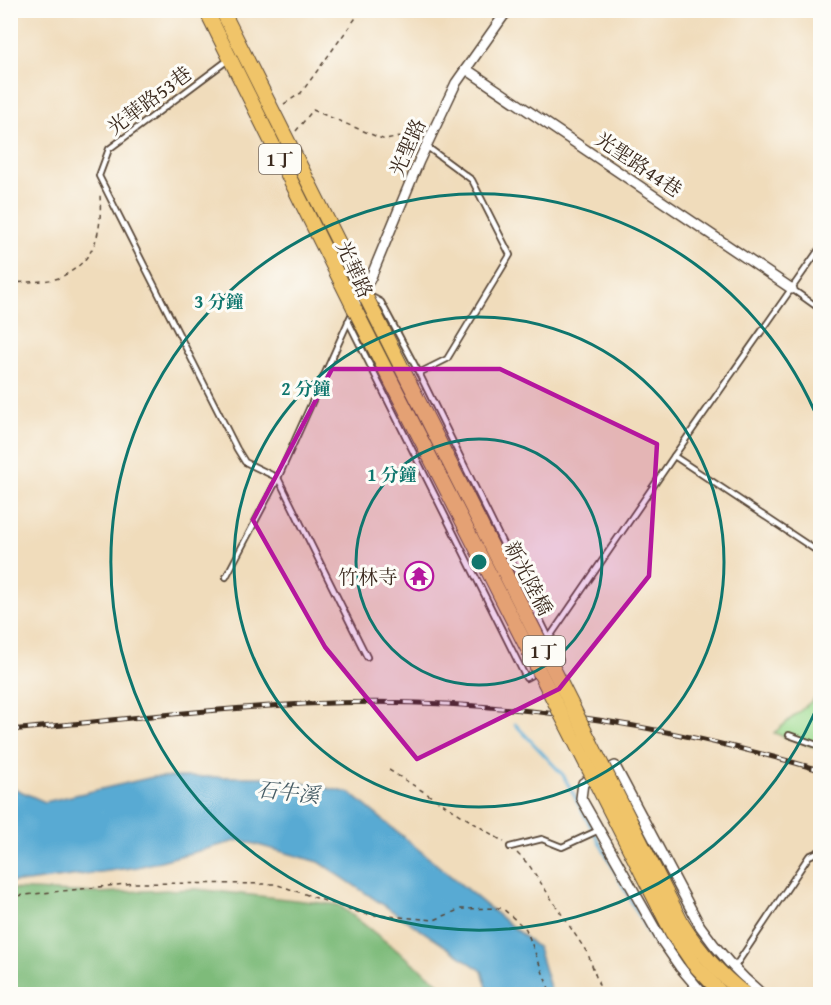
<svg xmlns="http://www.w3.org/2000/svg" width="831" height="1005" font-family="'Gentium Book Plus','Noto Serif TC',serif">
  <rect width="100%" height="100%" fill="#fdfcf7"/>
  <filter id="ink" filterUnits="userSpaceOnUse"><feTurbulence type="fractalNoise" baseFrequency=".0167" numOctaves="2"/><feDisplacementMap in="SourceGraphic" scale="12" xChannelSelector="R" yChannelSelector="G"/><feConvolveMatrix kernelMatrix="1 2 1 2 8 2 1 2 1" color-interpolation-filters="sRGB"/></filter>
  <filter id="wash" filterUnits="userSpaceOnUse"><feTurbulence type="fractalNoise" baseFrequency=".008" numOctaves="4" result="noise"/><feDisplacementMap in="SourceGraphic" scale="24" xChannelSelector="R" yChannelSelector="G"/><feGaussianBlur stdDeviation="1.35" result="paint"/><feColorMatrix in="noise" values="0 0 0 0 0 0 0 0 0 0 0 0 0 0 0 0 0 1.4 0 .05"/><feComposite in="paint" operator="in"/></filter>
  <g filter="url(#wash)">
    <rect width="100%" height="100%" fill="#f0dcbb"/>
    <!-- green -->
    <path fill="#9edb90" stroke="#6c8257" stroke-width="1.5" d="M 820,694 L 820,749 L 774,733 Z"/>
    <!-- forest -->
    <path fill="#7ebb7a" stroke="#5c724c" stroke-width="1.5" d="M 10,889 L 96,893 L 196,889 L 339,905 L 441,985 L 447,994 L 11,994 Z"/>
    <!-- water -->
    <path fill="#58aad3" stroke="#4a6a78" stroke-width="1.5" d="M 153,777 L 274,777 L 350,793 L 538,948 L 552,994 L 489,994 L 482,971 L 319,862 L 240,840 L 138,867 L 27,882 L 11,882 L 11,787 L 45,802 Z"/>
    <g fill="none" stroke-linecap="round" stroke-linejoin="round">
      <!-- stream -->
      <path stroke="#58aad3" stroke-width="3" d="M 515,724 L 563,775 L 651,938 L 694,994"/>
    </g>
  </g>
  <g filter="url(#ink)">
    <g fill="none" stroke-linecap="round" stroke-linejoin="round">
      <!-- service casing -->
      <g stroke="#564536" stroke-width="8">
        <g id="service">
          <path d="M 228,60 L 109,149 L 99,176 L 237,449 L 245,462 L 278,478 L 367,657"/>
          <path d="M 792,289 L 820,309"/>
          <path d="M 370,296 L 381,302 L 419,373 L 447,359 L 510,255 L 472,180 L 426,146"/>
          <path d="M 348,321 L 526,678 L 537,672"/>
          <path d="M 419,373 L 560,660 L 552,664"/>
          <path d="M 674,456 L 820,553"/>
          <path d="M 226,577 L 278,478 L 353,311"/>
          <path d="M 549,638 L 674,456 L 820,248"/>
          <path d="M 789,735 L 820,746"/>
          <path d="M 510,847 L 542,839 L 562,847 L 599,830"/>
          <path d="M 734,968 L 809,856 L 820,851"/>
        </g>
      </g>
      <!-- minor casing -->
      <g stroke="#564536" stroke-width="12">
        <g id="minor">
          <path d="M 466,69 L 792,289"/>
          <path d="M 354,308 L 371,277 L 419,161 L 456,83 L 504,15 L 511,10"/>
          <path d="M 703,994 L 680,967 L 662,941 L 581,798 L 583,783 L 615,766 L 700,926 C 718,952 738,974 762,994"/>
        </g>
      </g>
      <!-- primary casing -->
      <g stroke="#564536" stroke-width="16">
        <g id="primary">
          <path d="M 206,10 L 354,308"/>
          <path d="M 222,10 L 364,293"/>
        </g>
      </g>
      <!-- path -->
      <g stroke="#564536" stroke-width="1.5" stroke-dasharray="4.5 4.5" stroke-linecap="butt">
        <path d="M 284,104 L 301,93 L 355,19 L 363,10"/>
        <path d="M 296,131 L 313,110 L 385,140 L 401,137 L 419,139"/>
        <path d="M 10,283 C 23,282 50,282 61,277 C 97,260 102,231 100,195"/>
        <path d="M 389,770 L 504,842"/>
        <path d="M 517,853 L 529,865 L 588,954 L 602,994"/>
        <path d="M 10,899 L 17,896 L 134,883 L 275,884 L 364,914 L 434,920 L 461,909 L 502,908 L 526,929 L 551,994"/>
      </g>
      <!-- service -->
      <use href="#service" stroke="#fff" stroke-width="4.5"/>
      <!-- minor -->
      <use href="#minor" stroke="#fff" stroke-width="9"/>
      <!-- primary -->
      <use href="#primary" stroke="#f0c469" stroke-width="14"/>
      <!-- rail casing -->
      <g stroke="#3b2a1e" stroke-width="5">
        <path id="rail" d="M 10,730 C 108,721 206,709 305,704 C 479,695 654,721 820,770"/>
      </g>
      <!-- rail -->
      <use href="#rail" stroke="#fdfcf7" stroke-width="3" stroke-dasharray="9" stroke-linecap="butt"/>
      <!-- primary-bridge casing -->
      <g stroke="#564536" stroke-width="16" stroke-linecap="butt">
        <g id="primary-bridge">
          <path d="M 364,293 L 682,924 C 699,951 720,975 745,994"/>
          <path d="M 354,308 L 672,932 L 693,963 L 722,994"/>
        </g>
      </g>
      <!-- primary-bridge -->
      <use href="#primary-bridge" stroke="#f0c469" stroke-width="14"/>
    </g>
  </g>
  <!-- marked area -->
  <path fill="#b5179e" fill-opacity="0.2" stroke="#b5179e" stroke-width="4.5" stroke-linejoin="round" d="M 332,369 L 500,369 L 657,444 L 649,576 L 559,689 L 417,759 L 325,647 L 253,520 Z"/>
  <!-- distance rings -->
  <g fill="none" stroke="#0f766e" stroke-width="3">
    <circle cx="479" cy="562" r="123"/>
    <circle cx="479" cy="562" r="245"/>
    <path d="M820 700A368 368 0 1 1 820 424"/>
  </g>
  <!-- icons -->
  <defs>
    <g id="temple-ring" transform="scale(1.5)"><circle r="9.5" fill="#fdfcf7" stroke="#b5179e" stroke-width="1.5"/><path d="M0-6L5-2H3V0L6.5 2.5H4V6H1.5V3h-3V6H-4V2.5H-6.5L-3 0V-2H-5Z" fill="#b5179e"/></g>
  </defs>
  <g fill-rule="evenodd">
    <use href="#temple-ring" x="419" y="576"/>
  </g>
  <g text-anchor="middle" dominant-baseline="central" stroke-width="6" stroke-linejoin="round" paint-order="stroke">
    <!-- shield labels -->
    <g fill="#fdfcf7" stroke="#75695f" stroke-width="1.5">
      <rect x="259" y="144" width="42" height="30" rx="4.5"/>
      <rect x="523" y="636" width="42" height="30" rx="4.5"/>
    </g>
    <g font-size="18" font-weight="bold" fill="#3b2a1e">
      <text x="280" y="159">1丁</text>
      <text x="544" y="651">1丁</text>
    </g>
    <!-- street labels -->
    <g font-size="20" fill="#3b2a1e" stroke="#fdfcf7">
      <text transform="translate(149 100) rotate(-37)">光華路53巷</text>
      <text transform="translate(407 147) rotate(-66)">光聖路</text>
      <text transform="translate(639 164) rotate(34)">光聖路44巷</text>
      <text transform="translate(355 269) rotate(66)">光華路</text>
      <text transform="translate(529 578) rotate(63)">新光陸橋</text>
    </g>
    <!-- poi labels -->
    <g font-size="20" fill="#3b2a1e" stroke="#fdfcf7" text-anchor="end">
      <text x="398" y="576">竹林寺</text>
    </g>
    <!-- water labels -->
    <g font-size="21" font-style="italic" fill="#475d66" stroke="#fdfcf7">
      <text transform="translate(288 792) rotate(6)">石牛溪</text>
    </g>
  </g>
  <circle cx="479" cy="562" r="9" fill="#0f766e" stroke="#fdfcf7" stroke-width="3"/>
  <g font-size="18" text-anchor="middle" font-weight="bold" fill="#0f766e" stroke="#fdfcf7" stroke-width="6" stroke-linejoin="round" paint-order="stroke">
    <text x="219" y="308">3 分鐘</text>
    <text x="306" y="395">2 分鐘</text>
    <text x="392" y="481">1 分鐘</text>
  </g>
  <!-- margin -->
  <rect width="831" height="1005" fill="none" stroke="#fdfcf7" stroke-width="36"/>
</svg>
